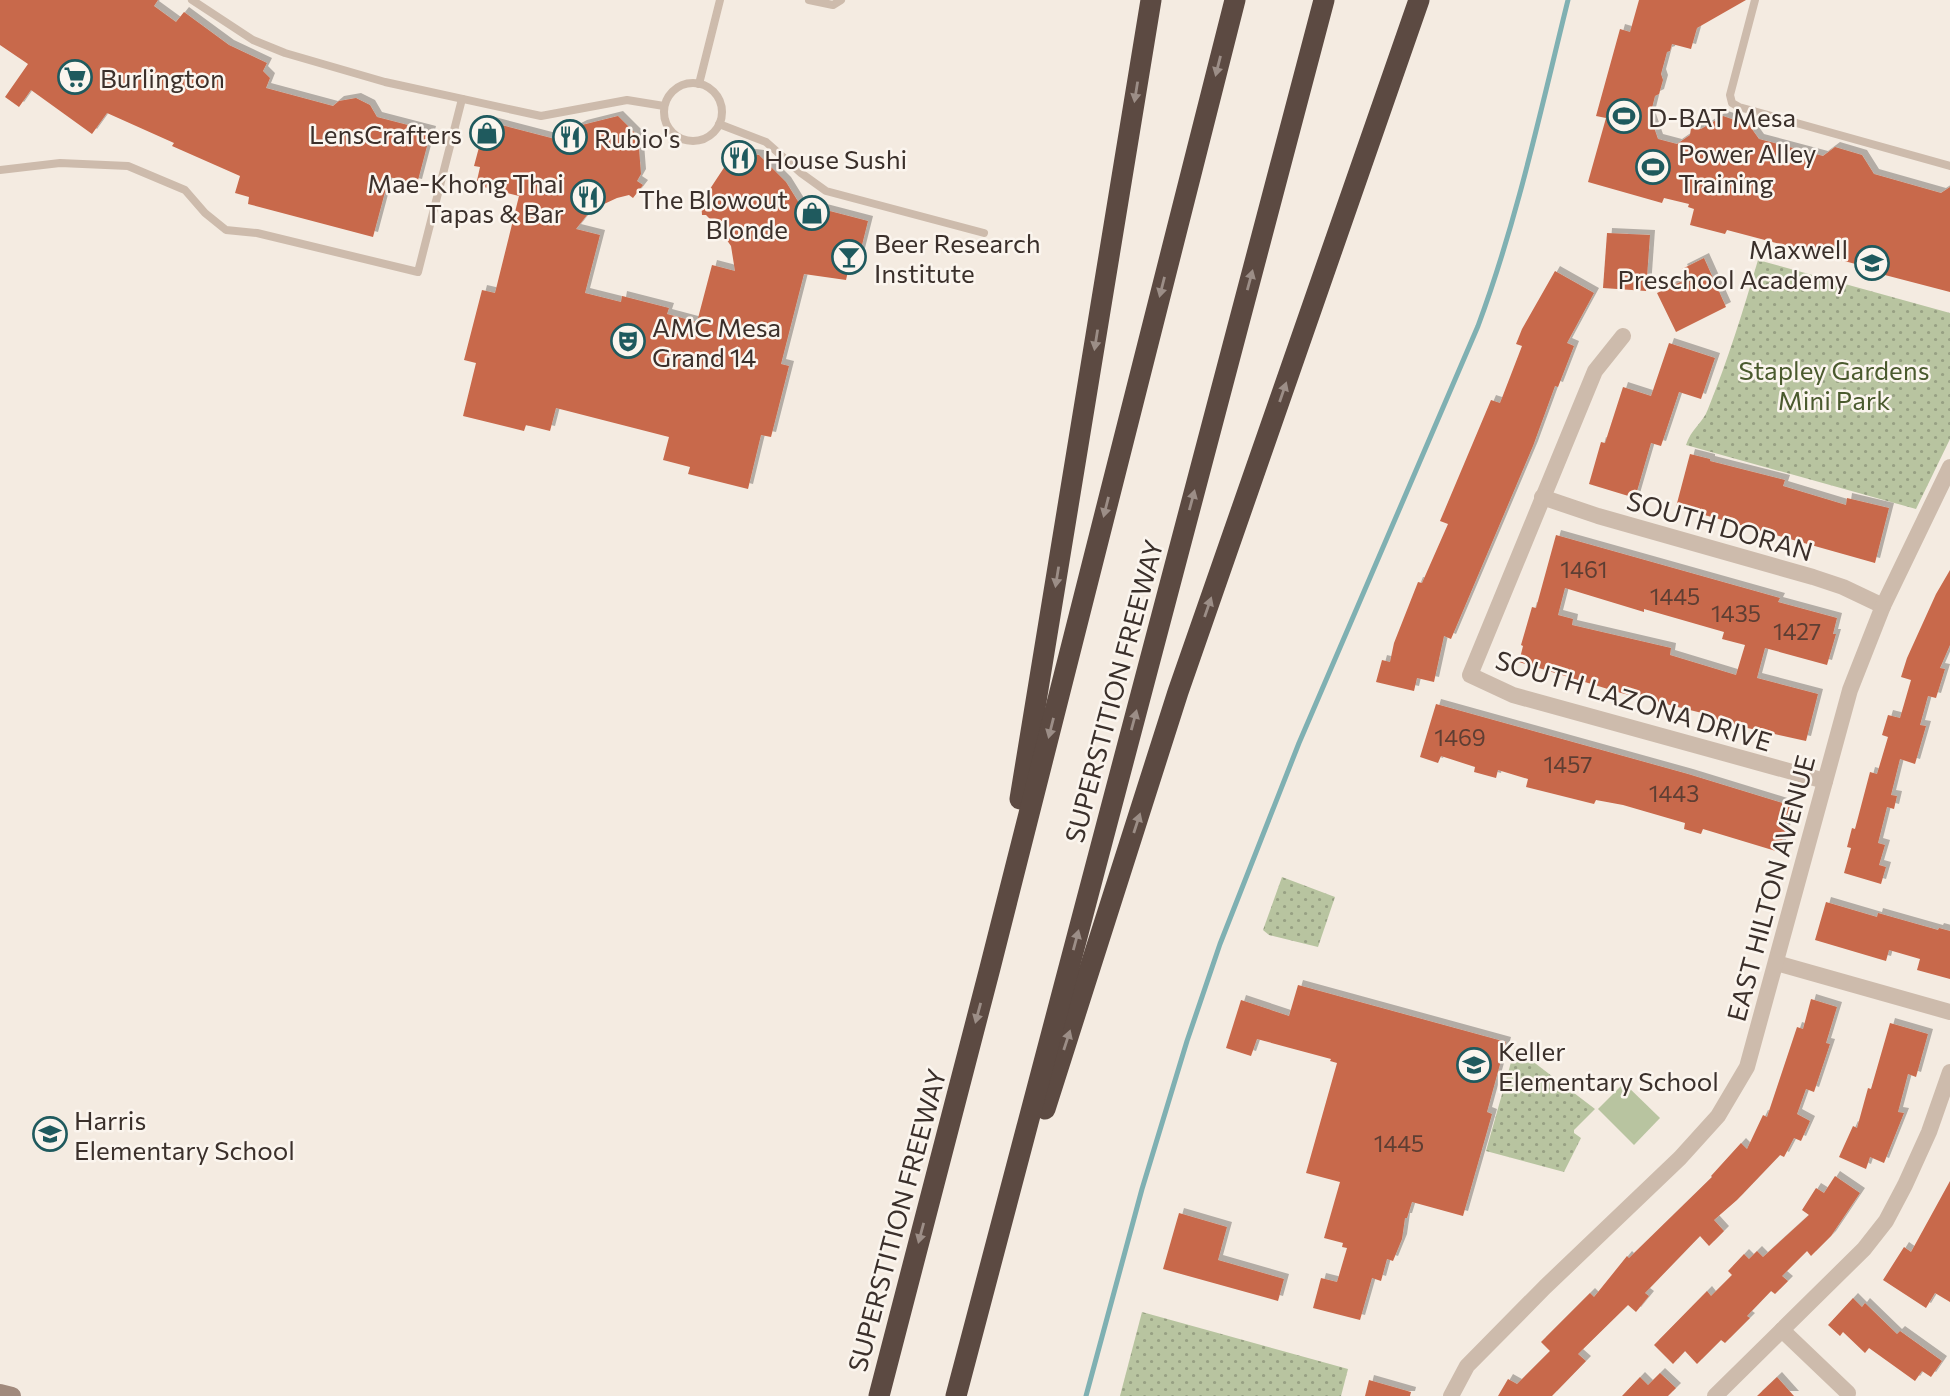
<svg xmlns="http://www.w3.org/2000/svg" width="1950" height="1396" font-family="Commissioner,sans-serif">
  <defs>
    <pattern id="park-dots" width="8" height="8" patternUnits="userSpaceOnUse" patternTransform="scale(1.75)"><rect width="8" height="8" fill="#b8c4a0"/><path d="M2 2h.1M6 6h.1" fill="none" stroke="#97a083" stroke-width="1.8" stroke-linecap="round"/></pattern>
    <filter id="shadow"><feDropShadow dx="5" dy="-5" stdDeviation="0" flood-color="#0004"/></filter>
  </defs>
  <rect width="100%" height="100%" fill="#f4ebe1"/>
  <!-- grass -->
  <path fill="#b8c4a0" d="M 1624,1083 L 1660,1118 L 1634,1145 L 1598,1109 Z"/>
  <!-- park -->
  <g fill="url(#park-dots)">
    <path d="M 1758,260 L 1950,313 L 1950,439 L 1916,509 L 1686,445 C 1691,429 1703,423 1708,409 C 1728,360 1743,311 1758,260 Z"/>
    <path d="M 1282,877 L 1335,897 L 1318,947 L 1269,935 L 1263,930 Z"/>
    <path d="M 1515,1048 L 1595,1109 L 1574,1130 L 1574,1133 L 1581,1138 L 1564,1172 L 1486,1151 Z"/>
    <path d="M 1142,1312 L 1348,1369 L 1341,1396 L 1120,1396 Z"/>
  </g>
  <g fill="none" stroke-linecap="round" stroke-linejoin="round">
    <!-- stream -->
    <path stroke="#7fb0b2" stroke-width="5" d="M 1086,1396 L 1142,1189 L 1187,1041 L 1220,944 L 1299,743 L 1478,326 C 1517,221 1541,109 1568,0"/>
  </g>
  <!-- building -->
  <g fill="#c8694b" fill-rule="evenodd" filter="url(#shadow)">
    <path d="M 0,0 L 158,0 L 154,6 L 176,22 L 184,12 L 229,45 L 267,63 L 263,71 L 270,78 L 266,88 L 333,106 L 339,101 L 356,98 L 370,105 L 377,117 L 431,131 L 417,184 L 389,177 L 373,237 L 248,204 L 249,197 L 235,193 L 240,176 L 172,146 L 174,143 L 107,113 L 92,134 L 31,90 L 19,107 L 5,97 L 28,64 L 0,45 Z"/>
    <path d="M 1639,0 L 1746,0 L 1697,28 L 1691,49 L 1672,44 L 1670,51 L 1667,52 L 1661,74 L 1663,80 L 1659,94 L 1655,96 L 1650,116 L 1658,139 L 1677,144 L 1690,135 L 1691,128 L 1701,129 L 1723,116 L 1749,125 L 1759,139 L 1823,156 L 1835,147 L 1862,155 L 1874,174 L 1941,193 L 1950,187 L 1950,292 L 1881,274 L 1882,271 L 1727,230 L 1725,234 L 1690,225 L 1694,209 L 1688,207 L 1689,204 L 1664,198 L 1662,203 L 1588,182 L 1606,118 L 1596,116 L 1620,29 L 1630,32 Z"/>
    <path d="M 618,116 L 638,136 L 641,174 L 637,181 L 643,185 L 633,198 L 629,195 L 617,198 L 591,210 L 576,229 L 600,235 L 585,293 L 621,302 L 622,296 L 669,308 L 667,314 L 697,322 L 712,265 L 735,271 L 731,246 L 717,226 L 706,215 L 702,215 L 701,200 L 704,198 L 733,154 L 737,157 L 742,153 L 759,155 L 786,182 L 799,203 L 868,221 L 857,265 L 850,263 L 846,280 L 804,274 L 781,364 L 789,366 L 771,437 L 761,435 L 748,489 L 688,474 L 690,467 L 663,460 L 669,437 L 556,408 L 550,431 L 526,425 L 524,431 L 463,416 L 476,363 L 464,360 L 482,290 L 495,293 L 519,196 L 476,185 L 480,167 L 474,166 L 486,121 L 555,139 L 582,125 Z"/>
    <path d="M 1607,233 L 1650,235 L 1646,291 L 1603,288 Z"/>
    <path d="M 1704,258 L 1726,307 L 1676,332 L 1657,293 L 1687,279 L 1682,269 Z"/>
    <path d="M 1555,271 L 1594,293 L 1567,343 L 1574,346 L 1558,387 L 1555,386 L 1533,446 L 1451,639 L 1444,636 L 1434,682 L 1417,678 L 1414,691 L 1376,682 L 1382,660 L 1390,662 L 1394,643 L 1418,582 L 1422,583 L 1448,524 L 1440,521 L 1491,400 L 1500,403 L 1522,346 L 1516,344 L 1522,329 Z"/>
    <path d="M 1669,343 L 1715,358 L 1701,399 L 1679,392 L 1661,446 L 1651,443 L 1635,498 L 1589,484 L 1601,442 L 1605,443 L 1623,387 L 1651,396 Z"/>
    <path d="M 1690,454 L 1710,459 L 1710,461 L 1785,480 L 1783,486 L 1846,505 L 1847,498 L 1889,508 L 1875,563 L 1676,507 Z"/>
    <path d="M 1556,535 L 1780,598 L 1778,602 L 1837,618 L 1833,634 L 1836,634 L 1827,665 L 1765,648 L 1757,678 L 1818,694 L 1806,741 L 1743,727 L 1701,715 L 1702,713 L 1621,693 L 1519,662 L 1523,646 L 1521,645 L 1532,607 L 1536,608 ZM 1565,588 L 1644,612 L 1644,609 L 1724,632 L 1722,639 L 1745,645 L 1736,675 L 1670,655 L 1671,648 L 1572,625 L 1573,619 L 1558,615 Z"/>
    <path d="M 1950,570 L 1950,645 L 1940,668 L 1945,669 L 1936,698 L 1928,696 L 1920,725 L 1926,726 L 1915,764 L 1900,759 L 1891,795 L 1897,796 L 1894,809 L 1887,807 L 1878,843 L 1885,845 L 1879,865 L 1886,867 L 1881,884 L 1844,873 L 1851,848 L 1847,847 L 1852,828 L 1855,829 L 1870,772 L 1877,774 L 1888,737 L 1882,735 L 1888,715 L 1900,718 L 1911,680 L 1901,677 L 1907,658 L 1936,594 Z"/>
    <path d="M 1436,704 L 1688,774 L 1792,806 L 1779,852 L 1703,829 L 1701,834 L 1684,829 L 1685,823 L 1623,805 L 1596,800 L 1594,804 L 1526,787 L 1528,779 L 1498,770 L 1496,778 L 1474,772 L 1475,767 L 1441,756 L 1438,763 L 1420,757 Z"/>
    <path d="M 1826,902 L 1877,917 L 1878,913 L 1938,930 L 1939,928 L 1950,931 L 1950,979 L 1917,970 L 1920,959 L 1889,950 L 1886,961 L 1815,940 Z"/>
    <path d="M 1298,985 L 1506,1042 L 1487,1112 L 1492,1114 L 1463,1216 L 1412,1202 L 1407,1218 L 1405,1218 L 1402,1239 L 1393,1261 L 1387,1259 L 1381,1281 L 1372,1278 L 1360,1320 L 1313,1308 L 1321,1278 L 1337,1282 L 1347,1248 L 1342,1247 L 1343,1243 L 1324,1238 L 1340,1182 L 1306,1173 L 1337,1063 L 1330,1061 L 1331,1059 L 1257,1039 L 1251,1056 L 1226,1048 L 1241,1000 L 1289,1016 Z"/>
    <path d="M 1811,999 L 1837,1007 L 1826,1043 L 1830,1044 L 1814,1092 L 1806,1089 L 1797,1114 L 1810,1121 L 1801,1141 L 1794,1138 L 1784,1157 L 1780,1155 L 1737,1200 L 1714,1220 L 1724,1231 L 1709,1246 L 1700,1236 L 1645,1293 L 1649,1296 L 1636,1312 L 1628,1305 L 1578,1354 L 1586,1361 L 1552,1396 L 1498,1396 L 1508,1379 L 1517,1384 L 1550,1351 L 1541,1342 L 1590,1293 L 1594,1297 L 1627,1256 L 1629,1258 L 1712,1177 L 1711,1176 L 1741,1143 L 1747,1149 L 1763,1115 L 1767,1117 L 1797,1027 L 1803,1029 Z"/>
    <path d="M 1890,1023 L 1928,1034 L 1916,1077 L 1908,1074 L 1898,1112 L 1904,1113 L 1884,1163 L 1870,1157 L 1866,1169 L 1839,1157 L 1853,1126 L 1857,1128 L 1868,1088 L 1871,1089 Z"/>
    <path d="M 1835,1176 L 1860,1193 L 1831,1236 L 1811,1256 L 1807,1251 L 1782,1276 L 1788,1281 L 1775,1294 L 1771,1291 L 1747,1316 L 1750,1318 L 1725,1343 L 1721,1340 L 1697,1364 L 1685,1351 L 1673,1364 L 1654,1345 L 1707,1291 L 1711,1296 L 1732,1275 L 1728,1271 L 1744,1254 L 1749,1259 L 1757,1251 L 1763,1257 L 1809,1215 L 1802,1210 L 1816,1188 L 1824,1193 Z"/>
    <path d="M 1950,1181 L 1950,1302 L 1935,1293 L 1926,1308 L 1883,1280 L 1904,1247 L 1911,1252 Z"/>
    <path d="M 1179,1213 L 1227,1227 L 1218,1260 L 1284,1279 L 1278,1301 L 1163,1269 Z"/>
    <path d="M 1853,1298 L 1862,1307 L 1865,1303 L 1897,1334 L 1900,1331 L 1942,1361 L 1931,1377 L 1922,1371 L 1915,1381 L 1869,1348 L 1865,1353 L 1843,1332 L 1840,1336 L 1828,1325 Z"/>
    <path d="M 1660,1373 L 1676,1388 L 1668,1396 L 1622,1396 L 1640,1377 L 1648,1385 Z"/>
    <path d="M 1777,1377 L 1794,1396 L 1757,1396 Z"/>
    <path d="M 1369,1380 L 1411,1392 L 1410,1396 L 1365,1396 Z"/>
  </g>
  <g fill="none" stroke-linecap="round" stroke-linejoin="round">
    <!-- lane -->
    <g stroke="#cdbbac" stroke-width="8">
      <path d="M 192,0 L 253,40 L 285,53 L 385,82 L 541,116 L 627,100 L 664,106"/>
      <path d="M 809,0 L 833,5 L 841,0"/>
      <path d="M 1755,0 L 1730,95 L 1732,103 L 1739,107 L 1950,166"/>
      <circle cx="693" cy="112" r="29"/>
      <path d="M 699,84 L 720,0"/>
      <path d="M 719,124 L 766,142 L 801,173 L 826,191 L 984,233"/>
      <path d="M 0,170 L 60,163 L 128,166 L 185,190 L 205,213 L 226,230 L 257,233 L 418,272 L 462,99"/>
    </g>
    <!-- street -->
    <g stroke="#cdbbac" stroke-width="16">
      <path d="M 1623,336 L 1595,371 L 1470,675 L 1513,695 L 1825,781"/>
      <path d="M 1542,497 L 1598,516 L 1813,577 L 1843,587 L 1883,606"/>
      <path d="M 1776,963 L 1950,1012"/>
      <path d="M 1782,1330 L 1848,1393"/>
      <path d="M 1451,1396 L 1467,1366 L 1545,1287 L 1680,1158 L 1718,1116 L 1747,1067 L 1850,690 L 1883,606 L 1950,467"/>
      <path d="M 1715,1396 L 1864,1249 L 1886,1221 L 1905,1185 L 1929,1132 L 1950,1072"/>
    </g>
    <!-- secondary -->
    <path stroke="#a18a7d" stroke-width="18" d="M 0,1393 L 12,1396"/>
    <!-- highway -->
    <g stroke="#5c4a42" stroke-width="21">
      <path d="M 1020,799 L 1151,0"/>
      <path d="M 1045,1109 L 1178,692 L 1419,0"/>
      <path d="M 879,1396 L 990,968 L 1235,0"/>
      <path d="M 956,1396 L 1324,0"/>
    </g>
  </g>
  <!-- one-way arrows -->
  <defs><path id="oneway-solid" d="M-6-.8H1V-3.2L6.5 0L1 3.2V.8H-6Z" transform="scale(1.75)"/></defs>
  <g fill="#9c8e87">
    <use href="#oneway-solid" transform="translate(1218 66) rotate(104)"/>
    <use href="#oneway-solid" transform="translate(1136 92) rotate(99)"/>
    <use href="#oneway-solid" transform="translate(1250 280) rotate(-75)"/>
    <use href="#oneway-solid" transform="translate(1162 287) rotate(104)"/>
    <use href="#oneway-solid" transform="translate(1096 340) rotate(99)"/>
    <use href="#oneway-solid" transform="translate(1283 392) rotate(-71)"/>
    <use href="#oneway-solid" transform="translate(1192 500) rotate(-75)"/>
    <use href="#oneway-solid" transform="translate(1106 507) rotate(104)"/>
    <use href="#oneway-solid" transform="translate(1057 577) rotate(99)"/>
    <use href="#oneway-solid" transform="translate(1208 607) rotate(-71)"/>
    <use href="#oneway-solid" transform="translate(1134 720) rotate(-75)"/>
    <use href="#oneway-solid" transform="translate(1051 728) rotate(104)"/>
    <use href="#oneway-solid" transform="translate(1137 823) rotate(-72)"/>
    <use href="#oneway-solid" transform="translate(1076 940) rotate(-75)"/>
    <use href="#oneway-solid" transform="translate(978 1013) rotate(105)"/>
    <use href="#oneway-solid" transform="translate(1067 1040) rotate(-72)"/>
    <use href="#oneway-solid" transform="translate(921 1233) rotate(105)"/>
  </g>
  <!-- icons -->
  <defs>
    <g id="supermarket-ring" transform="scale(1.75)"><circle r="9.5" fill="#fbf5ee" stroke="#1f5a5e" stroke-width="1.5"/><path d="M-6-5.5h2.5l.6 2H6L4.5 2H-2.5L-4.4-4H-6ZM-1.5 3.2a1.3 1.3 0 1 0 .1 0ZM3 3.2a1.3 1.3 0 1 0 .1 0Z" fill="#1f5a5e"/></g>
    <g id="stadium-ring" transform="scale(1.75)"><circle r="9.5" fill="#fbf5ee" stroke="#1f5a5e" stroke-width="1.5"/><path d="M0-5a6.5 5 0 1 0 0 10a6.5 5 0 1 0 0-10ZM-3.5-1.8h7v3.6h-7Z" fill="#1f5a5e"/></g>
    <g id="shop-ring" transform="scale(1.75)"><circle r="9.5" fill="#fbf5ee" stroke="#1f5a5e" stroke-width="1.5"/><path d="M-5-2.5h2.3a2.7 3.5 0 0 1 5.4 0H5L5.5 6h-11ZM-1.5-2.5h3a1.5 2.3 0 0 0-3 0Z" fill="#1f5a5e"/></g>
    <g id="restaurant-ring" transform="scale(1.75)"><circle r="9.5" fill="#fbf5ee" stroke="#1f5a5e" stroke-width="1.5"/><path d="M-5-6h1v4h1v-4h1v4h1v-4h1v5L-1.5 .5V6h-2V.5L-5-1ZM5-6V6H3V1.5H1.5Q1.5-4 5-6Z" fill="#1f5a5e"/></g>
    <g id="bar-ring" transform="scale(1.75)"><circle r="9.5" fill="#fbf5ee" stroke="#1f5a5e" stroke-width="1.5"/><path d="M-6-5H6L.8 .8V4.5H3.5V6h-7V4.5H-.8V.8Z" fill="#1f5a5e"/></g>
    <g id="school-ring" transform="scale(1.75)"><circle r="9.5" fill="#fbf5ee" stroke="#1f5a5e" stroke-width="1.5"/><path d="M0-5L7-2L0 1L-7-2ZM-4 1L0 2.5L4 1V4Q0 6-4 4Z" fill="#1f5a5e"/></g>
    <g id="theatre-ring" transform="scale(1.75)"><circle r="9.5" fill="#fbf5ee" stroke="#1f5a5e" stroke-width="1.5"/><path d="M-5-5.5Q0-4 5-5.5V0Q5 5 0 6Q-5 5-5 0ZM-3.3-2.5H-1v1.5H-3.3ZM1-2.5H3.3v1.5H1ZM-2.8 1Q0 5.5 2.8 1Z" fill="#1f5a5e"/></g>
  </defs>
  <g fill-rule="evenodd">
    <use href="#supermarket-ring" x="75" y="77"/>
    <use href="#stadium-ring" x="1624" y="116"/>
    <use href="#shop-ring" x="487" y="133"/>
    <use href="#restaurant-ring" x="570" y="137"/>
    <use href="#restaurant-ring" x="739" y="158"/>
    <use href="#stadium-ring" x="1653" y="167"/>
    <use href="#restaurant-ring" x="588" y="197"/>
    <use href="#shop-ring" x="812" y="213"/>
    <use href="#bar-ring" x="849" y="257"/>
    <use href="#school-ring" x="1872" y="263"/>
    <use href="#theatre-ring" x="628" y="341"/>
    <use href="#school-ring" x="1474" y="1065"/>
    <use href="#school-ring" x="50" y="1134"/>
  </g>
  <g text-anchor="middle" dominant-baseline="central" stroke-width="5" stroke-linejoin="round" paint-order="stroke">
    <!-- number labels -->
    <g font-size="23" fill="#5e3e33">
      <text x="1584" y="569">1461</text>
      <text x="1675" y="596">1445</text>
      <text x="1736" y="613">1435</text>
      <text x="1797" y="631">1427</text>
      <text x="1460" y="737">1469</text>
      <text x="1568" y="764">1457</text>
      <text x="1674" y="793">1443</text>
      <text x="1399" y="1143">1445</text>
    </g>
    <!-- poi labels -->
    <g font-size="26" fill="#3b302b" stroke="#fbf5ee" text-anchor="start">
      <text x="100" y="77">Burlington</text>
      <text x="1648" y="116">D-BAT Mesa</text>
      <text x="462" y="133" text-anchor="end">LensCrafters</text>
      <text x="594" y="137">Rubio's</text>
      <text x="1678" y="152">Power Alley<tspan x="1678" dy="30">Training</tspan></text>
      <text x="764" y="158">House Sushi</text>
      <text x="564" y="182" text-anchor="end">Mae-Khong Thai<tspan x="564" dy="30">Tapas &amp; Bar</tspan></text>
      <text x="788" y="198" text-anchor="end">The Blowout<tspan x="788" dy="30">Blonde</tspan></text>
      <text x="874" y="242">Beer Research<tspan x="874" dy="30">Institute</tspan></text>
      <text x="1848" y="248" text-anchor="end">Maxwell<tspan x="1848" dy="30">Preschool Academy</tspan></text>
      <text x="652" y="326">AMC Mesa<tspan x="652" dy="30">Grand 14</tspan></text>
      <text x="1498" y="1050">Keller<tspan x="1498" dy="30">Elementary School</tspan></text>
      <text x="74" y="1119">Harris<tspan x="74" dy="30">Elementary School</tspan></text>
    </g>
    <!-- park labels -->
    <g font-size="26" fill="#4a5a2e" stroke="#fbf5ee">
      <text x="1834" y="369">Stapley Gardens<tspan x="1834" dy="30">Mini Park</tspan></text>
    </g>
    <!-- street labels -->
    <g font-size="26" fill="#3b302b" stroke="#fbf5ee">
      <text transform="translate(1720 525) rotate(16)">SOUTH DORAN</text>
      <text transform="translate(1113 691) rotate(-75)">SUPERSTITION FREEWAY</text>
      <text transform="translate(1634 700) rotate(17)">SOUTH LAZONA DRIVE</text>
      <text transform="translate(1770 888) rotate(-75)">EAST HILTON AVENUE</text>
      <text transform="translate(896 1220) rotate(-75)">SUPERSTITION FREEWAY</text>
    </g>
  </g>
</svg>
